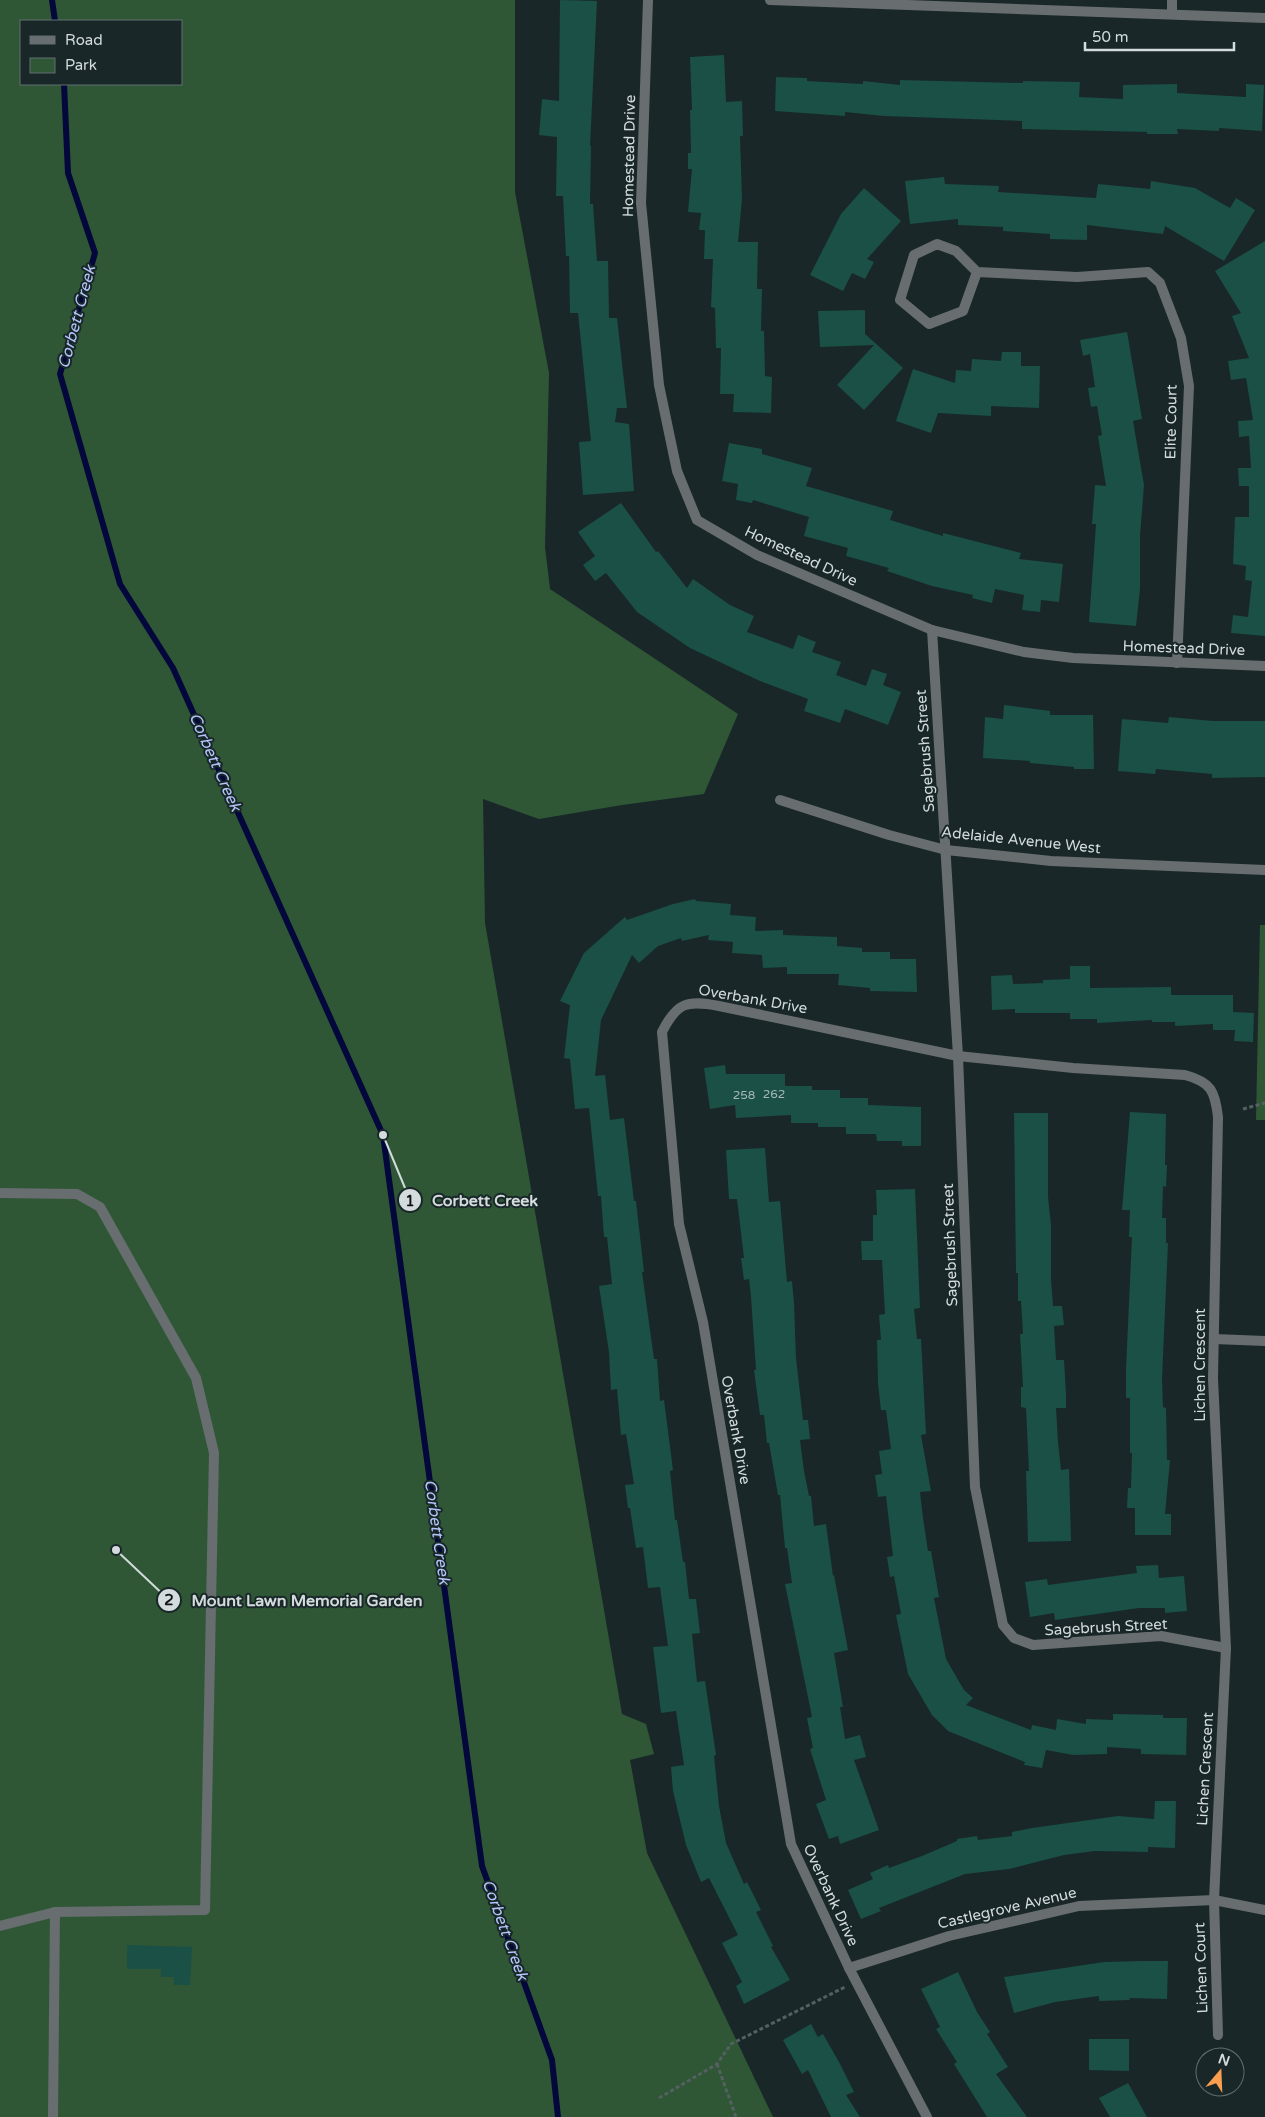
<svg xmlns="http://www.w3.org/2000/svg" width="1265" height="2117" font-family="'Varela Round',sans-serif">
  <rect width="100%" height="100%" fill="#192729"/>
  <!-- green -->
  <g fill="#2f5736" fill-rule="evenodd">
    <path d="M 0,0 L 515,0 L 515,192 L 549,373 L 545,547 L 550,589 L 738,714 L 704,794 L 622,805 L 539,819 L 483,799 L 485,923 L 622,1714 L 646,1724 L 654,1754 L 630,1760 L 647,1853 L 773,2117 L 0,2117 ZM 21,21 L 181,21 L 181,84 L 21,84 Z"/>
    <path d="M 1260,925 L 1265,925 L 1265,1120 L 1256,1120 Z"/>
  </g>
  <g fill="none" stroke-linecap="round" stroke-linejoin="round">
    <!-- stream -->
    <g stroke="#03073c" stroke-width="6">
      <path d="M 52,0 L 55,21"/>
      <path d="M 64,84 L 68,173 L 95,253 L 60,374 L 120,584 L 173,668 L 383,1135 L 482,1866 L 552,2060 L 558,2117"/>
    </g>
  </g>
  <!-- building -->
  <g fill="#1a5046">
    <path d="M 560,0 L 597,1 L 590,146 L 591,146 L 590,204 L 593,204 L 597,261 L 608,261 L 609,318 L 617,318 L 627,408 L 617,408 L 615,422 L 629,424 L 634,491 L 583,495 L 579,442 L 591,441 L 578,313 L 570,313 L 569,256 L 566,256 L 563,196 L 556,196 L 557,137 L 539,135 L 542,99 L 559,101 Z"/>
    <path d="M 724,55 L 726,102 L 742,101 L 743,136 L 740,136 L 742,199 L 738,242 L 758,242 L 757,289 L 762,289 L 761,331 L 764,331 L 765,376 L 772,377 L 771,413 L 733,412 L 734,394 L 720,394 L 721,348 L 716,348 L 715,308 L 711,307 L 713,259 L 704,259 L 705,230 L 699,230 L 701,213 L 688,212 L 692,169 L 688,169 L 688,153 L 691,153 L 690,110 L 692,110 L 690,57 Z"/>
    <path d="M 776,77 L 807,78 L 807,81 L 863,84 L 863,81 L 900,85 L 900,80 L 1023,83 L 1023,81 L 1080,82 L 1079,97 L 1123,99 L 1123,85 L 1177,84 L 1177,93 L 1246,97 L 1246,84 L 1264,85 L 1262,131 L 1219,128 L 1219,131 L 1177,129 L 1178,134 L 1147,134 L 1147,132 L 1022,129 L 1022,121 L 884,116 L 845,112 L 845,116 L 775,111 Z"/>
    <path d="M 944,177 L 945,184 L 999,186 L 998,192 L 1096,198 L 1098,184 L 1150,189 L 1151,181 L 1195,188 L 1230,208 L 1236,198 L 1255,210 L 1224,261 L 1165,226 L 1163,234 L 1087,225 L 1087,240 L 1050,239 L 1050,234 L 1003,231 L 1003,227 L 958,225 L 958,219 L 910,224 L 905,181 Z"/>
    <path d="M 864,188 L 901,221 L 867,259 L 874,262 L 865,279 L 852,273 L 843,291 L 810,275 L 841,214 Z"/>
    <path d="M 1265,241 L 1265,636 L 1231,633 L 1233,615 L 1248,617 L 1252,581 L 1245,580 L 1246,566 L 1233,564 L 1235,517 L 1249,517 L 1249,486 L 1239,486 L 1238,468 L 1251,468 L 1249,436 L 1239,437 L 1238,421 L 1253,420 L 1246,378 L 1231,380 L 1228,361 L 1249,358 L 1232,316 L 1241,313 L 1215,271 Z"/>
    <path d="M 865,310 L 865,334 L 903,368 L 864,410 L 837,385 L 874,345 L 820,347 L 818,311 Z"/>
    <path d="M 1127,332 L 1142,419 L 1133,421 L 1144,485 L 1140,536 L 1140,589 L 1136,626 L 1089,622 L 1096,524 L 1092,524 L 1095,485 L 1106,486 L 1098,436 L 1102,435 L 1097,406 L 1091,407 L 1088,388 L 1095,387 L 1090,354 L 1083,356 L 1080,340 Z"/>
    <path d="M 1002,352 L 1021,352 L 1021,366 L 1040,366 L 1039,408 L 991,406 L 991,416 L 938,413 L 931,433 L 896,421 L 913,369 L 955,383 L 956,370 L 971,371 L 972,359 L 1001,361 Z"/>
    <path d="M 729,443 L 762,449 L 762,454 L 812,468 L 806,486 L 893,511 L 890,520 L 943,536 L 943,533 L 1021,553 L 1019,559 L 1063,564 L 1059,602 L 1041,600 L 1040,612 L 1022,610 L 1024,595 L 995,589 L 992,603 L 972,598 L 973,595 L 932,586 L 887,571 L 889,568 L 846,556 L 848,548 L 804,536 L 809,517 L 753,500 L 752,503 L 736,500 L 738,484 L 722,481 Z"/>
    <path d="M 621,503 L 656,552 L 658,551 L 687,588 L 693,579 L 730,605 L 754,616 L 747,632 L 793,649 L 798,635 L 816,642 L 812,652 L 841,662 L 836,675 L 866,686 L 872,669 L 887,674 L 883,685 L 901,692 L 888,725 L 845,709 L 840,723 L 804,711 L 808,699 L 760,681 L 690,648 L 637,612 L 606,573 L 595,581 L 583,565 L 595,556 L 578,532 Z"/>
    <path d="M 1004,705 L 1050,711 L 1050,715 L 1093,715 L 1094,769 L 1074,769 L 1074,767 L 1030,763 L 1030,761 L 983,758 L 985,717 L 1003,719 Z"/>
    <path d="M 1169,717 L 1213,721 L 1265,721 L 1265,777 L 1212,778 L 1212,774 L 1156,769 L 1155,774 L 1118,771 L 1122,719 L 1168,723 Z"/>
    <path d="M 695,899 L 696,901 L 731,904 L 730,915 L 756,917 L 755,931 L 783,930 L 783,935 L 837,937 L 837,946 L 862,948 L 862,952 L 890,952 L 890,959 L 916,959 L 917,992 L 870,991 L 870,988 L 838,985 L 839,974 L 787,974 L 787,967 L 763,968 L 762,955 L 732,953 L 733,942 L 708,940 L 709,935 L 682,941 L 681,938 L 658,946 L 639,963 L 632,955 L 601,1020 L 595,1076 L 605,1075 L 610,1120 L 624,1118 L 634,1201 L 636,1201 L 644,1272 L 642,1272 L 654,1359 L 657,1359 L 660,1401 L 664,1400 L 673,1470 L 670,1471 L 675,1520 L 677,1520 L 683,1562 L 685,1562 L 689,1599 L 696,1599 L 700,1633 L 692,1634 L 697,1682 L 705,1681 L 716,1755 L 714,1756 L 719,1806 L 726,1843 L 744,1884 L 747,1882 L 761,1910 L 756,1912 L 773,1946 L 771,1947 L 790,1980 L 744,2004 L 736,1986 L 742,1982 L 722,1943 L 738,1935 L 709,1878 L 701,1882 L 686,1845 L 673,1791 L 671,1767 L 684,1765 L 676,1711 L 661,1713 L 653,1647 L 668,1646 L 660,1587 L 648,1588 L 643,1547 L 636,1548 L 630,1508 L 628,1508 L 625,1485 L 634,1484 L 626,1434 L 621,1435 L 617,1389 L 611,1390 L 609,1352 L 599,1286 L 612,1284 L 607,1237 L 604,1237 L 601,1196 L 598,1196 L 589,1108 L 575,1109 L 570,1059 L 564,1058 L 570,1005 L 560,1001 L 584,953 L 625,917 L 627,920 L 673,904 Z"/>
    <path d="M 1070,966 L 1090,966 L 1090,988 L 1171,987 L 1171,995 L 1233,995 L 1233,1012 L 1254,1013 L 1253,1042 L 1234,1041 L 1235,1030 L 1213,1030 L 1213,1024 L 1175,1026 L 1175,1022 L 1152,1022 L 1152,1020 L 1097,1023 L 1097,1019 L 1070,1019 L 1070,1013 L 1015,1013 L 1015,1009 L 992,1010 L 991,976 L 1012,975 L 1013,984 L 1043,983 L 1043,980 L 1070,979 Z"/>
    <path d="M 725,1065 L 726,1074 L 785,1074 L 785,1086 L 812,1086 L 812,1090 L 840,1090 L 840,1098 L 868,1098 L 868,1105 L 921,1107 L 921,1146 L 902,1146 L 902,1141 L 877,1141 L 876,1134 L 846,1134 L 846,1127 L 818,1127 L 818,1123 L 791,1123 L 791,1115 L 736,1118 L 735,1105 L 710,1109 L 704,1068 Z"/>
    <path d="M 1130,1112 L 1166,1114 L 1165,1165 L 1167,1165 L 1166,1187 L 1163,1186 L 1162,1218 L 1166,1218 L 1166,1243 L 1168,1243 L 1162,1379 L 1163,1407 L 1166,1408 L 1167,1460 L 1170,1460 L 1165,1514 L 1171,1514 L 1171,1535 L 1135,1535 L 1135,1508 L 1127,1508 L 1128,1488 L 1131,1488 L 1132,1453 L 1130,1453 L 1130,1398 L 1126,1398 L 1126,1369 L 1132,1237 L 1129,1237 L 1130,1210 L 1122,1210 Z"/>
    <path d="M 1014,1113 L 1048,1113 L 1048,1197 L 1051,1225 L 1051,1279 L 1053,1306 L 1062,1306 L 1064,1325 L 1054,1326 L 1056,1360 L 1064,1360 L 1066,1394 L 1066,1408 L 1056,1408 L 1058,1442 L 1061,1470 L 1069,1469 L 1071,1541 L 1028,1542 L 1026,1471 L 1029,1471 L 1026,1408 L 1021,1407 L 1021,1387 L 1023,1387 L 1020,1334 L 1023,1334 L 1021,1301 L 1018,1301 L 1018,1273 L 1016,1273 Z"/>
    <path d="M 765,1148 L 769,1202 L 780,1201 L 787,1282 L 792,1281 L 794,1303 L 796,1358 L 803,1420 L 808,1420 L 810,1439 L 800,1440 L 804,1471 L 809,1496 L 811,1496 L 814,1526 L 826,1524 L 833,1576 L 834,1575 L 848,1650 L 834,1653 L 843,1707 L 840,1707 L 845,1739 L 860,1735 L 866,1757 L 854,1760 L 879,1830 L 840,1844 L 838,1836 L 829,1839 L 816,1804 L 826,1800 L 810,1749 L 813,1748 L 807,1718 L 812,1717 L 785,1584 L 792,1583 L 787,1548 L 785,1548 L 780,1495 L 778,1495 L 769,1443 L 767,1443 L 764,1415 L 760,1415 L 754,1370 L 756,1370 L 751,1297 L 749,1279 L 744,1280 L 741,1258 L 744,1258 L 737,1199 L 729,1199 L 726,1150 Z"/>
    <path d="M 915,1189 L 920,1308 L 914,1309 L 917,1339 L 921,1339 L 926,1434 L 921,1435 L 931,1491 L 920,1492 L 923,1518 L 928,1551 L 931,1551 L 939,1597 L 934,1598 L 946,1659 L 964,1690 L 973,1698 L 966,1705 L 1031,1730 L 1032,1725 L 1056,1730 L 1057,1719 L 1086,1724 L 1086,1719 L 1113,1720 L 1113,1714 L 1163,1715 L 1163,1718 L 1187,1718 L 1186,1755 L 1141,1754 L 1141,1749 L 1107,1747 L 1107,1754 L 1073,1755 L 1046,1750 L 1042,1768 L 1024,1765 L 1025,1762 L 948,1731 L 932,1715 L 908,1674 L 896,1615 L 901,1614 L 894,1576 L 890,1577 L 887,1557 L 893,1556 L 886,1496 L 878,1497 L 875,1475 L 882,1474 L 879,1451 L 891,1449 L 886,1410 L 881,1410 L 878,1384 L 877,1340 L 881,1340 L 879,1315 L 885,1314 L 882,1260 L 862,1260 L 861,1241 L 873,1241 L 873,1215 L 877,1215 L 876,1190 Z"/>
    <path d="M 1158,1565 L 1159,1578 L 1184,1576 L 1187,1611 L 1165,1613 L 1165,1608 L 1139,1608 L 1055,1620 L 1054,1613 L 1030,1617 L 1025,1582 L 1047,1579 L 1048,1585 L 1137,1573 L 1136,1566 Z"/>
    <path d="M 1155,1801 L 1176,1801 L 1175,1848 L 1148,1847 L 1148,1852 L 1095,1851 L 1064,1855 L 1009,1869 L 965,1874 L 879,1908 L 881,1911 L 861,1919 L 848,1890 L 873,1879 L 870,1873 L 888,1865 L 889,1868 L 922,1856 L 957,1841 L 957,1839 L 977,1836 L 978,1840 L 1012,1836 L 1012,1832 L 1032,1828 L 1118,1816 L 1154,1819 Z"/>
    <path d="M 127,1945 L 192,1947 L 190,1985 L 174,1985 L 174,1977 L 161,1977 L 161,1969 L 127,1969 Z"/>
    <path d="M 1142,1961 L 1168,1961 L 1167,1999 L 1129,1998 L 1130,2000 L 1099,2001 L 1099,1996 L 1055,2002 L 1014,2013 L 1004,1977 L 1104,1962 Z"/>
    <path d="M 958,1972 L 977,2012 L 990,2032 L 987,2034 L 1008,2067 L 996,2074 L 1027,2117 L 987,2117 L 954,2064 L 957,2062 L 936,2029 L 940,2027 L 921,1989 Z"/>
    <path d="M 811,2024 L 818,2037 L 823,2034 L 839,2062 L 854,2092 L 846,2095 L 860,2117 L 831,2117 L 808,2070 L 802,2074 L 783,2040 Z"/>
    <path d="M 1089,2039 L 1129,2039 L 1129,2071 L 1089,2070 Z"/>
    <path d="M 1128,2083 L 1147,2117 L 1110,2117 L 1099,2098 Z"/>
  </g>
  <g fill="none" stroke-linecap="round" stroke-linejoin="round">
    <!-- path -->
    <g stroke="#546061" stroke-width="3" stroke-dasharray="4 2.5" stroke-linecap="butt">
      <path d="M 1243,1109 L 1265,1103"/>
      <path d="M 717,2064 L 736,2117"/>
      <path d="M 659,2098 L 717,2064 L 731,2044 L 845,1987"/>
    </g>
    <!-- service -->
    <g stroke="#686d70" stroke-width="10">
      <path d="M 0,1193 L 77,1194 L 100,1207 L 196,1378 L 214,1453 L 205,1910 L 55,1912 L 0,1926"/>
      <path d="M 53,2117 L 55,1912"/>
    </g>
    <!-- minor -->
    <g stroke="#686d70" stroke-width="10">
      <path d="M 648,0 L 641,203 L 659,385 L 677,471 L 697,520 L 757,555 L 932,630 L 1024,652 L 1073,658 L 1265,666"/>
      <path d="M 770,0 L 1265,18"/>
      <path d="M 1172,14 L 1172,0"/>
      <path d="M 977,272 L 963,311 L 929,324 L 900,300 L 914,255 L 937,244 L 956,251 L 977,272 L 1077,277 L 1148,272 L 1160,283 L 1181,338 L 1189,386 L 1177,663"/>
      <path d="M 932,630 L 958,1056 L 975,1487 L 1003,1625 L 1014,1638 L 1033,1645 L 1161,1636 L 1226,1648"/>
      <path d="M 780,800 L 889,835 L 946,850"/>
      <path d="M 1214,1339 L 1265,1341"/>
      <path d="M 849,1968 L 949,1936 L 1079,1906 L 1214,1900 L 1265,1910"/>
      <path d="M 927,2117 L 849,1968 L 791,1844 L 703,1322 L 679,1224 L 662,1032 C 677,1002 687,1000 719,1006 L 958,1056 L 1073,1068 L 1185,1075 C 1211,1082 1215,1091 1218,1117 L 1213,1379 L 1226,1648 L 1214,1900 L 1218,2035"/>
    </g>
    <!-- tertiary -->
    <path stroke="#686d70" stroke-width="10" d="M 946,850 L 1051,861 L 1265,870"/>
  </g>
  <g text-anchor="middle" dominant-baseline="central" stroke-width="4" stroke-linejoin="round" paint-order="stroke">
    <!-- number labels -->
    <g font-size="12" fill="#a5b8b6">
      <text x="774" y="1094">262</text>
      <text x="744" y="1095">258</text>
    </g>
    <!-- street labels -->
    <g font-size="15" fill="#d3dbdc" stroke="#192729">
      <text transform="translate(629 156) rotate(-89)">Homestead Drive</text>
      <text transform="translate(1171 422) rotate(-89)">Elite Court</text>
      <text transform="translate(801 556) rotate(25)">Homestead Drive</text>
      <text transform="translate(1184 648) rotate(2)">Homestead Drive</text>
      <text transform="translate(925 751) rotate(-94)">Sagebrush Street</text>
      <text transform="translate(1021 840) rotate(6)">Adelaide Avenue West</text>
      <text transform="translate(753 999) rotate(10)">Overbank Drive</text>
      <text transform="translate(950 1245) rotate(-92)">Sagebrush Street</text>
      <text transform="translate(1200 1365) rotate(-90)">Lichen Crescent</text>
      <text transform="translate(736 1430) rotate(80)">Overbank Drive</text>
      <text transform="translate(1106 1627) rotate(-3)">Sagebrush Street</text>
      <text transform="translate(1205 1769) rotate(-87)">Lichen Crescent</text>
      <text transform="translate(831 1895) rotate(65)">Overbank Drive</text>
      <text transform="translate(1007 1908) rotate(-13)">Castlegrove Avenue</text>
      <text transform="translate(1201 1968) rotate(-92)">Lichen Court</text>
    </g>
    <!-- water labels -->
    <g font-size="16" font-style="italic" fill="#b2c6fb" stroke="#192729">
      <text transform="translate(77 317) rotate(-75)">Corbett Creek</text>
      <text transform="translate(215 762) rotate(66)">Corbett Creek</text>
      <text transform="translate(437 1532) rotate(82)">Corbett Creek</text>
      <text transform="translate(505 1930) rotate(70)">Corbett Creek</text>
    </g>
  </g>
  <!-- callouts -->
  <path fill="none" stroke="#d3dbdc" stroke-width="2" d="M383 1135L410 1200M116 1550L169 1600"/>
  <g fill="#d3dbdc" stroke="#192729" stroke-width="2">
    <circle cx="383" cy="1135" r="5"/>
    <circle cx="116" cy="1550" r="5"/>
    <circle cx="410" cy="1200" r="12"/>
    <circle cx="169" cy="1600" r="12"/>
  </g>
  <g font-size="15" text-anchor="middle" font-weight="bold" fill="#111">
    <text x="410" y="1206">1</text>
    <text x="169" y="1605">2</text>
  </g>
  <g font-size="16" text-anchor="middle" font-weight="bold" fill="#d3dbdc" stroke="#192729" stroke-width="4" stroke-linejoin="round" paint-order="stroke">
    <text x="485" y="1206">Corbett Creek</text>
    <text x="307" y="1606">Mount Lawn Memorial Garden</text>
  </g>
  <!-- legend -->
  <rect x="20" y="20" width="162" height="65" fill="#192729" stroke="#636f71"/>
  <rect x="30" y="36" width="25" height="8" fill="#686d70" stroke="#636f71"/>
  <text x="65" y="45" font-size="15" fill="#d3dbdc">Road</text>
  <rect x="30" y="58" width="25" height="15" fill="#2f5736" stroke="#636f71"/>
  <text x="65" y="70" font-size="15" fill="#d3dbdc">Park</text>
  <!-- north arrow -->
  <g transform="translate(1220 2072) rotate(19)"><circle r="24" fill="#192729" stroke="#636f71"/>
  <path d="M0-4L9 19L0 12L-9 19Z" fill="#fa9f4f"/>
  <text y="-8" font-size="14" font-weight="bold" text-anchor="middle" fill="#d3dbdc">N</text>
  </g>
  <!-- scale -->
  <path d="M1085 42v8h149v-8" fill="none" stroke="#d3dbdc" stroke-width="2.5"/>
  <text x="1092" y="42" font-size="15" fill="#d3dbdc" stroke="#192729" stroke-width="4" paint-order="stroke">50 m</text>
</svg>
